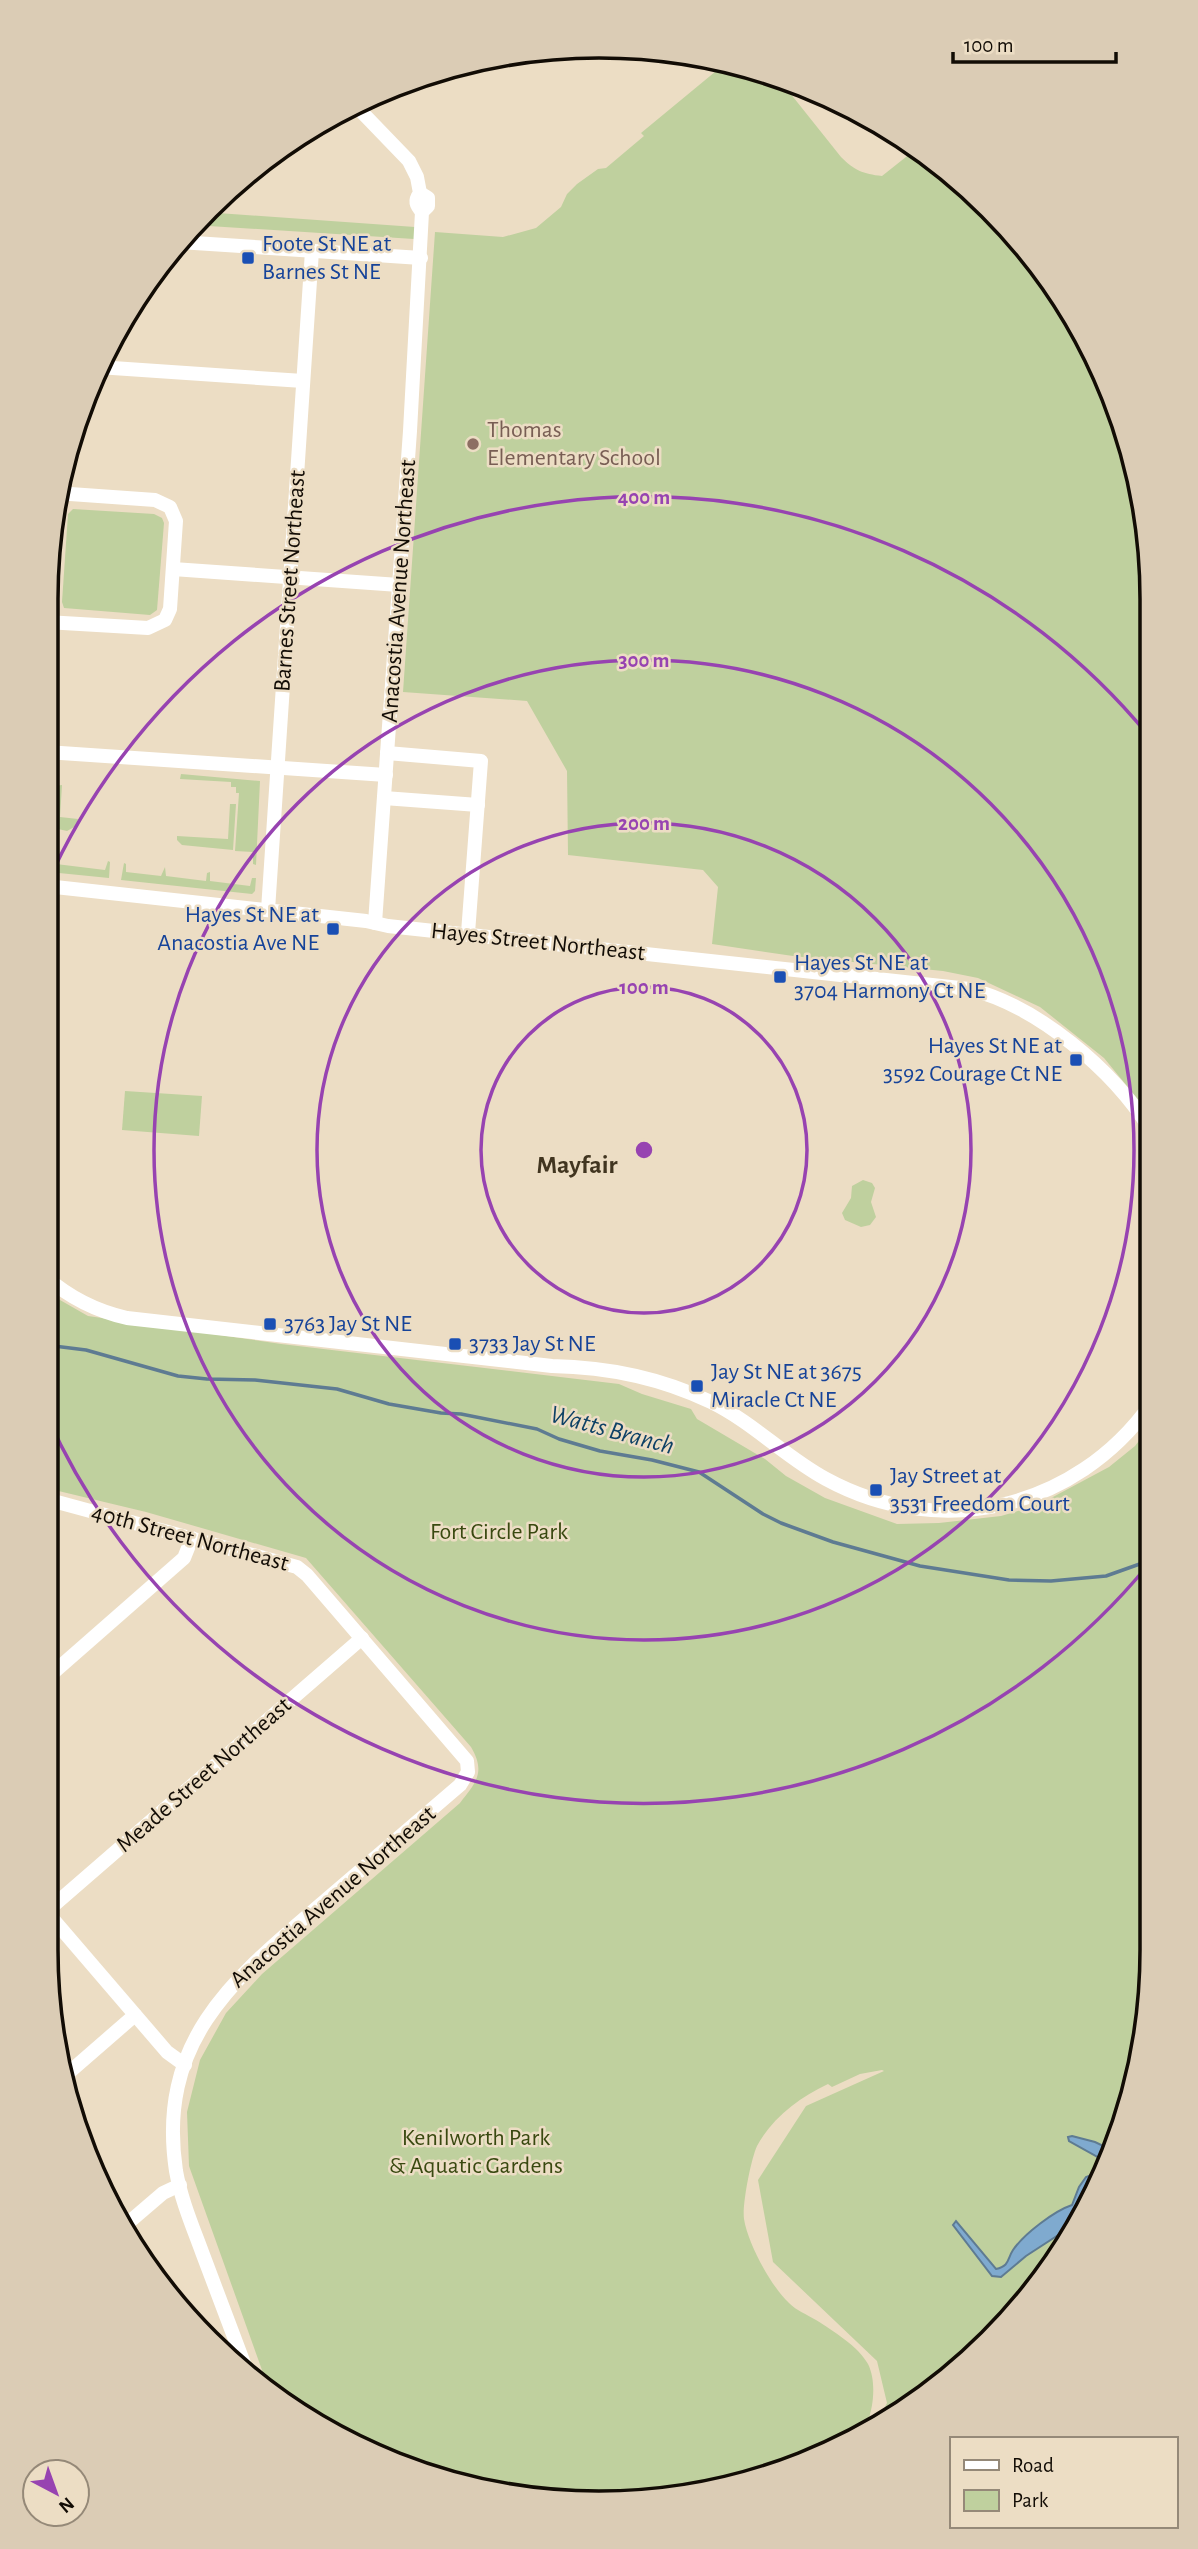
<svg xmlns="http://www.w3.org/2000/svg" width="1198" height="2549" font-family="'Alegreya Sans',sans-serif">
  <rect width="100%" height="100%" fill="#ecddc4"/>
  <!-- green -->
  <g fill="#bfd09e">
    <path d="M 727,62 L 778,78 L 841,157 C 854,170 863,174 882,176 L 916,149 L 936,160 L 1038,262 L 1110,387 L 1148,526 L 1150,1114 L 1104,1058 L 1040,1007 L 978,978 L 943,971 L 793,956 L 712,944 L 718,887 L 703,870 L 568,855 L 567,771 L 527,701 L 403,692 L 435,232 L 503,237 L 536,228 L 561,207 L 567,194 L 577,184 L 598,169 L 606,168 L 644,136 L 641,133 Z"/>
    <path d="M 204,212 L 415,227 L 414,239 L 193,225 Z"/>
    <path d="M 73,509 L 154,514 L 162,518 L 164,523 L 157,610 L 150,615 L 64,608 L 62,602 L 68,514 Z"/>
    <path d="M 181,774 L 260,781 L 256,865 L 253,864 L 253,852 L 235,851 L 239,793 L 236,793 L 236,787 L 231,787 L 231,782 L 180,779 Z"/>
    <path d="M 62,785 L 60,817 L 78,819 L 76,826 L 67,831 L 58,829 L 52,820 L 54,786 Z"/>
    <path d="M 230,804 L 236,804 L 233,850 L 182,845 L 177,840 L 177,836 L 228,839 Z"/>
    <path d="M 55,834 L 59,835 L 54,855 L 57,857 L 56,864 L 105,870 L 108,861 L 110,862 L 109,878 L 49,872 L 52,836 Z"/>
    <path d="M 124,863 L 126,864 L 126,872 L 161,876 L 165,867 L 166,876 L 206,881 L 207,873 L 210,872 L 210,881 L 250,886 L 252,878 L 256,878 L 255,891 L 252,894 L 121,880 Z"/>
    <path d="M 125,1091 L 202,1096 L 199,1136 L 122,1130 Z"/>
    <path d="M 863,1180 L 872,1183 L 875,1188 L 871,1202 L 876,1217 L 870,1225 L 861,1227 L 845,1220 L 842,1213 L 851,1198 L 852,1186 Z"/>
    <path d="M 46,1292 L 88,1316 L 281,1344 L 619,1384 L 642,1394 L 691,1409 L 697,1419 L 765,1459 L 786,1476 L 825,1498 L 897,1524 L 939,1523 L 1001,1516 L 1038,1505 L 1109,1467 L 1135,1446 L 1151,1425 L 1152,1950 L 1142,2058 L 1111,2161 L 1015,2315 L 873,2430 L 887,2403 L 877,2361 L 773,2262 L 758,2180 L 806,2106 L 884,2071 L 882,2070 L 860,2074 L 832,2087 L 828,2084 C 800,2097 772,2118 757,2146 C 751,2159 742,2205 744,2219 C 748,2244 771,2286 789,2303 C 797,2311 806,2314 816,2320 C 833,2331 858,2346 868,2364 C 876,2380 874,2404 868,2421 C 865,2427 859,2433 854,2437 L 707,2493 L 599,2503 L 491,2493 L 323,2430 L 267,2384 L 189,2166 L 187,2112 L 200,2060 L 226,2013 L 262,1974 L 460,1803 C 476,1782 486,1773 471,1747 L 306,1558 L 146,1512 L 46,1488 Z"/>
  </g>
  <!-- water -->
  <path fill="#7faacf" stroke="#5e7b92" stroke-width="2" d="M 1072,2136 L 1095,2142 L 1114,2151 L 1111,2161 L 1069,2228 L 1026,2256 L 1001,2277 L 992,2276 L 953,2225 L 956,2221 L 996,2269 C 1010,2266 1007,2259 1013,2250 C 1024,2234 1054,2211 1072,2205 L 1079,2187 L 1086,2177 L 1105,2170 L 1101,2159 L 1069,2141 L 1068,2137 Z"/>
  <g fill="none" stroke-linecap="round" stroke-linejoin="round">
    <!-- stream -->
    <path stroke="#5e7b92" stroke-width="3.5" d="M 46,1345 L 86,1350 L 178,1376 L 207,1379 L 255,1380 L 337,1389 L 389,1404 L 441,1413 L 461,1414 L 537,1429 L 559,1439 L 600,1451 L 652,1460 L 699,1472 L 763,1514 L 781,1523 L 833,1542 L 920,1566 L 1009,1580 L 1051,1581 L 1106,1576 L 1151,1560"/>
    <!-- street -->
    <g stroke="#fff" stroke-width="14">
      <path d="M 355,105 L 409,161 L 417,177 L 420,193 C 414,201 416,205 422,212"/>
      <path d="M 179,242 L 421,258"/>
      <path d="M 98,367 L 303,381"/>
      <path d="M 173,569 L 399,585"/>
      <path d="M 46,622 L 148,628 L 165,620 L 170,609 L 176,521 L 170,507 L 155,500 L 56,493"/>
      <path d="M 46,627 L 50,556"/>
      <path d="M 46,752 L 386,775"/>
      <path d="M 387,753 L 481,761 L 468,933"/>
      <path d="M 384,798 L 478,805"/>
      <path d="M 46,886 L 366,921 L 388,926 L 969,989 C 1038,1006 1113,1070 1150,1129"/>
      <path d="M 268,910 L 312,251"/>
      <path d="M 375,923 L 410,431 L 422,212 L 428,206 L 428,198 L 420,193"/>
      <path d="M 46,1277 C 70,1298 96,1311 127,1318 L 552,1366 C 607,1367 661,1378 711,1402 C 754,1423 785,1457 826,1479 C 940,1541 1075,1510 1151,1404"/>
      <path d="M 46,1499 L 297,1567 L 307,1575 L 467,1761 L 468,1772 L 460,1785 C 416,1823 371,1861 327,1899 C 237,1976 156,2038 176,2171 C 181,2199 192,2225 202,2252 C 216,2290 231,2328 245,2366"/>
      <path d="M 46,1679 L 184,1558 L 192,1538"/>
      <path d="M 46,1911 L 167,2052 L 185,2065"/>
      <path d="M 46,1912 L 362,1638"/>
      <path d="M 66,2075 L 135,2015"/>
      <path d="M 121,2229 L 163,2193 L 180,2185"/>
    </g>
  </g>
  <!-- distance rings -->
  <g fill="none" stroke="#9743b1" stroke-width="3.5">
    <circle cx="644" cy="1150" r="163"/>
    <circle cx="644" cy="1150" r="327"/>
    <circle cx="644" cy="1150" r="490"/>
    <path d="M1148 1565A653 653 0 0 1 47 1416M47 884A653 653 0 0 1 1148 735"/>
  </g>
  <!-- markers -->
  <g fill="#1a4fb4" stroke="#ecddc4" stroke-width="2.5">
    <rect x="241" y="251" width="14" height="14" rx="3.5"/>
    <rect x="326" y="922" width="14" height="14" rx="3.5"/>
    <rect x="773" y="970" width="14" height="14" rx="3.5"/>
    <rect x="1069" y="1053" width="14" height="14" rx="3.5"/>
    <rect x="263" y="1317" width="14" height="14" rx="3.5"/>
    <rect x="448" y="1337" width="14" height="14" rx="3.5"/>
    <rect x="690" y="1379" width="14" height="14" rx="3.5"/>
    <rect x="869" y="1483" width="14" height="14" rx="3.5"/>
  </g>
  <circle fill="#8d6e63" stroke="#ecddc4" stroke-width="2.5" cx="473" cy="444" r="7"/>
  <g text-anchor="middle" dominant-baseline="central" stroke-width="5" stroke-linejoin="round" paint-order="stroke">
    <!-- transit labels -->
    <g font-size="24" fill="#164399" stroke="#ecddc4" text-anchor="start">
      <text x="262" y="244">Foote St NE at<tspan x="262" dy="28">Barnes St NE</tspan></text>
      <text x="319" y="915" text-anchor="end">Hayes St NE at<tspan x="319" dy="28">Anacostia Ave NE</tspan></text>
      <text x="794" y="963">Hayes St NE at<tspan x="794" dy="28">3704 Harmony Ct NE</tspan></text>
      <text x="1062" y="1046" text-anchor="end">Hayes St NE at<tspan x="1062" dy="28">3592 Courage Ct NE</tspan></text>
      <text x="284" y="1324">3763 Jay St NE</text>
      <text x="469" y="1344">3733 Jay St NE</text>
      <text x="711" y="1372">Jay St NE at 3675<tspan x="711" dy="28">Miracle Ct NE</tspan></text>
      <text x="890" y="1476">Jay Street at<tspan x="890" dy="28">3531 Freedom Court</tspan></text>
    </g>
    <!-- education labels -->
    <g font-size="24" fill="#785e54" stroke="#ecddc4" text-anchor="start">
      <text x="487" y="430">Thomas<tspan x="487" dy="28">Elementary School</tspan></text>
    </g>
    <!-- street labels -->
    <g font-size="24" fill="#120c05" stroke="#ecddc4">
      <text transform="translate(290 581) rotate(-86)">Barnes Street Northeast</text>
      <text transform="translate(399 591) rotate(-86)">Anacostia Avenue Northeast</text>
      <text transform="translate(538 942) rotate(6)">Hayes Street Northeast</text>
      <text transform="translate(190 1538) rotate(15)">40th Street Northeast</text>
      <text transform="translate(204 1775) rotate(-41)">Meade Street Northeast</text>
      <text transform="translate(333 1897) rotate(-41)">Anacostia Avenue Northeast</text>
    </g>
    <!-- park labels -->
    <g font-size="24" fill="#394910" stroke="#ecddc4">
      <text x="499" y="1532">Fort Circle Park</text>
      <text x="476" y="2138">Kenilworth Park<tspan x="476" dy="28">&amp; Aquatic Gardens</tspan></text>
    </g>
    <!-- neighbourhood labels -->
    <g font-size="26" font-weight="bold" fill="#413520" stroke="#ecddc4">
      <text x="577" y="1165">Mayfair</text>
    </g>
    <!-- water labels -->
    <g font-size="26" font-style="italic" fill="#0e4165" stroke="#ecddc4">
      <text transform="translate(612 1430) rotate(15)">Watts Branch</text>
    </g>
  </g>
  <!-- crop -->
  <path d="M0 0H1198V2549H0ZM599 58H599A541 541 0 0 1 1140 599V1950A541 541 0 0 1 599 2491H599A541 541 0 0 1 58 1950V599A541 541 0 0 1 599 58Z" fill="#dbccb5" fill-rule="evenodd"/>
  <path fill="none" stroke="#120c05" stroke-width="3.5" d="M599 58H599A541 541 0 0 1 1140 599V1950A541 541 0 0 1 599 2491H599A541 541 0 0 1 58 1950V599A541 541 0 0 1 599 58Z"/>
  <circle cx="644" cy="1150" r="10" fill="#9743b1" stroke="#ecddc4" stroke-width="3.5"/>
  <g font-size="21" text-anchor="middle" font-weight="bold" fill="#9743b1" stroke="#ecddc4" stroke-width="5" stroke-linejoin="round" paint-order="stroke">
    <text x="644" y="504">400 m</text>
    <text x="644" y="667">300 m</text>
    <text x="644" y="830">200 m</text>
    <text x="644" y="994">100 m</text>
  </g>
  <!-- legend -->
  <rect x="950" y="2437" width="228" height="91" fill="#ecddc4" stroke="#958978" stroke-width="2"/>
  <rect x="964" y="2460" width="35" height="10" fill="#ffffff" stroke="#958978" stroke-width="2"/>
  <text x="1012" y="2472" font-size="21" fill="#120c05">Road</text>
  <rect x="964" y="2490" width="35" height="21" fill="#bfd09e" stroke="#958978" stroke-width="2"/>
  <text x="1012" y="2507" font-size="21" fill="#120c05">Park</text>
  <!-- north arrow -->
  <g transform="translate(56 2493) rotate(139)"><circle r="33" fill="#ecddc4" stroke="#958978" stroke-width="2"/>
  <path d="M0-5L12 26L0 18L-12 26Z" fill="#9743b1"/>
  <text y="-10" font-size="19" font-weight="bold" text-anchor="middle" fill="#120c05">N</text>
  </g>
  <!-- scale -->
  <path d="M953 52v10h163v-10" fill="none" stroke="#120c05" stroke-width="3.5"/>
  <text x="964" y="52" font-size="21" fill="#120c05" stroke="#ecddc4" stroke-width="5" paint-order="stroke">100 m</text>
</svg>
